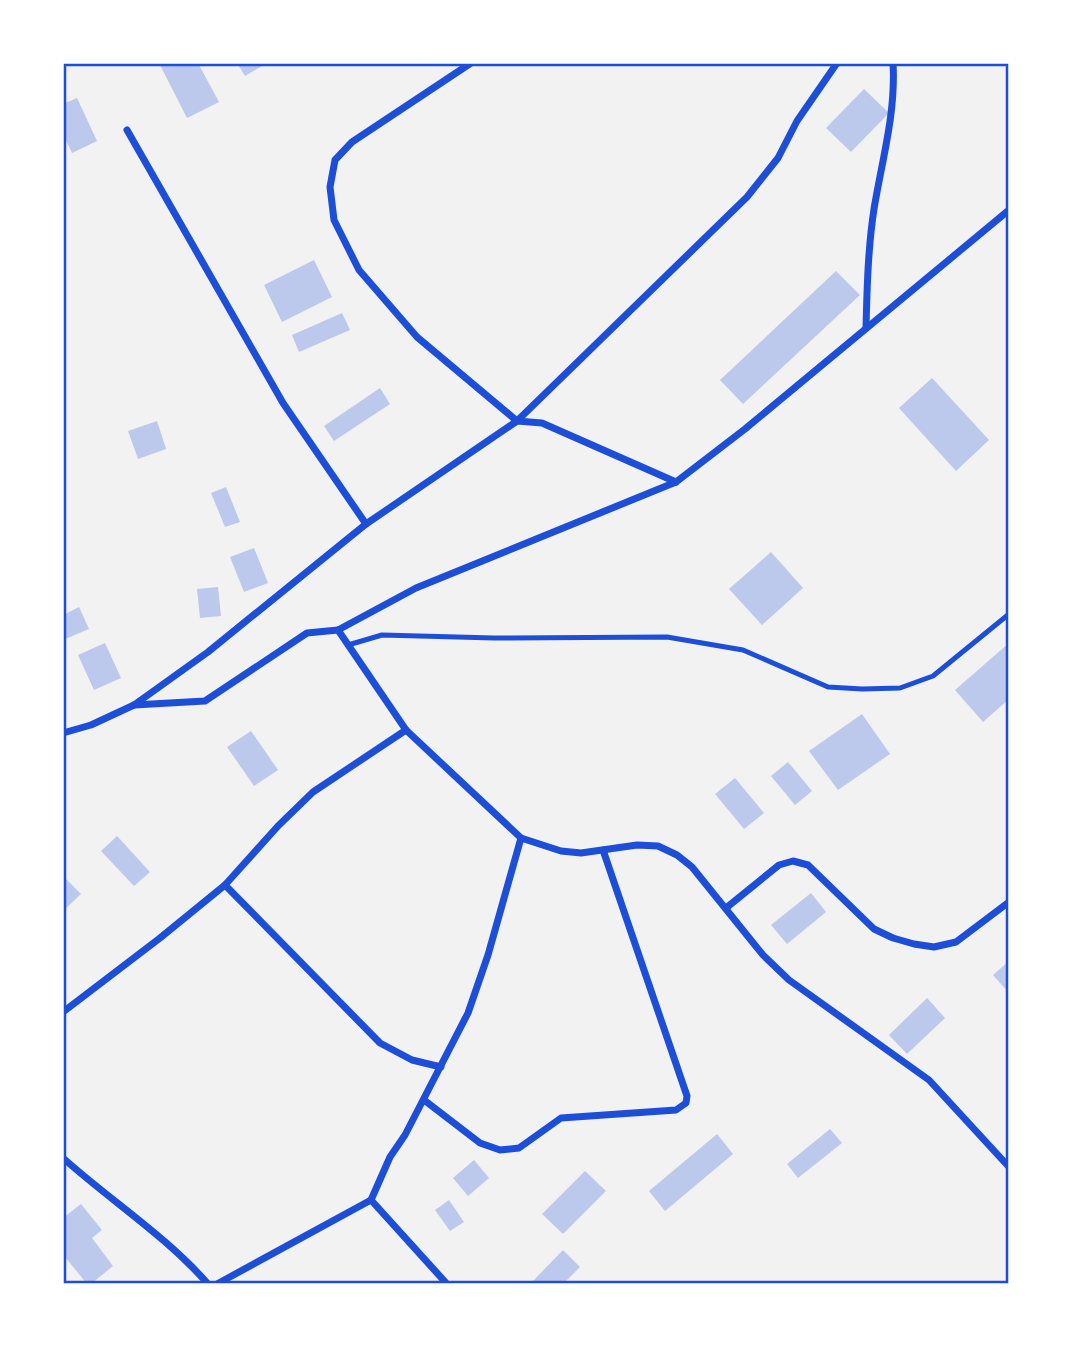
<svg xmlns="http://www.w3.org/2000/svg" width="1072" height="1347" font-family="'Alegreya Sans',sans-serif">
  <rect width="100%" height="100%" fill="#f2f2f2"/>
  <!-- building -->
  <g fill="#bdc9ec">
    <path d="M 159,63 L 198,63 L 219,102 L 187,118 Z"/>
    <path d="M 237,63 L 267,63 L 245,76 Z"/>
    <path d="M 864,89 L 889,113 L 851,152 L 826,128 Z"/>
    <path d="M 77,98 L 97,141 L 72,153 L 63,134 L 63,104 Z"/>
    <path d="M 314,260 L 332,297 L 282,322 L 264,285 Z"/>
    <path d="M 836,271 L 860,295 L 743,404 L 720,380 Z"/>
    <path d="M 342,313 L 350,330 L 299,352 L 292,335 Z"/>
    <path d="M 932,378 L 989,440 L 956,471 L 899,408 Z"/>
    <path d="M 380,388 L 390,404 L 334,441 L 324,426 Z"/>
    <path d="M 157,421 L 166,449 L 138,459 L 128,431 Z"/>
    <path d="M 226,487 L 240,522 L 225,527 L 211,493 Z"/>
    <path d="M 254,548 L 268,583 L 244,592 L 230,557 Z"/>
    <path d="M 771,552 L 803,588 L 762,625 L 729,589 Z"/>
    <path d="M 218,587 L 221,616 L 200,618 L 197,589 Z"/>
    <path d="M 79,607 L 89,629 L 63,640 L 63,615 Z"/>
    <path d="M 105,643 L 121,678 L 94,690 L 78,655 Z"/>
    <path d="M 1009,643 L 1009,699 L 983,722 L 955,690 Z"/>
    <path d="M 862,714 L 890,754 L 838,790 L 809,751 Z"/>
    <path d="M 251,731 L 278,770 L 254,786 L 227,747 Z"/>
    <path d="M 788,762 L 812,791 L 795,805 L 771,776 Z"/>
    <path d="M 735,778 L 764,813 L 744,829 L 715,794 Z"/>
    <path d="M 117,836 L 150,872 L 134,886 L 101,851 Z"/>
    <path d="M 63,876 L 81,894 L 63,911 Z"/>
    <path d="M 811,893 L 826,912 L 787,944 L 771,925 Z"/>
    <path d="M 1009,961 L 1009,991 L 1008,992 L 993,975 Z"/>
    <path d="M 927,998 L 945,1018 L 907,1054 L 889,1035 Z"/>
    <path d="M 830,1129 L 842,1143 L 798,1178 L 787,1164 Z"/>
    <path d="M 717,1134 L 733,1154 L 665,1211 L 649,1191 Z"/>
    <path d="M 474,1160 L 489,1178 L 468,1196 L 453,1178 Z"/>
    <path d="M 585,1171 L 606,1191 L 563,1234 L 542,1214 Z"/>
    <path d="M 449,1200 L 464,1222 L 450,1231 L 435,1210 Z"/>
    <path d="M 81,1204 L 102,1230 L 92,1238 L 113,1266 L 91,1284 L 87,1284 L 66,1258 L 63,1260 L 63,1218 Z"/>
    <path d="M 563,1250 L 580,1267 L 563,1284 L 530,1284 Z"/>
  </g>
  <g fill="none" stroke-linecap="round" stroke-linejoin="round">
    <!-- service -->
    <path stroke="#1d4ed8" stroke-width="5" d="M 348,645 L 382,635 L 494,638 L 667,637 L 743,650 L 828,687 L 862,689 L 900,688 L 933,676 L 1009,614"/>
    <!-- minor -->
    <g stroke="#1d4ed8" stroke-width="7">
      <path d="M 471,63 L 352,142 L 335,160 L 330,187 L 334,220 L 359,270 L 417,337 L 517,421 L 747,197 L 778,158 L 797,121 L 837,63"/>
      <path d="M 127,130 L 283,403 L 366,524"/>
      <path d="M 866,328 C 867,288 868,248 874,209 C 882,160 896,113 893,63"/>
      <path d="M 134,705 L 205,701 L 307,633 L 338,630 L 416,588 L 676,482 L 745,429 L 1009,210"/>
      <path d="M 406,730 L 521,838 L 561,851 L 581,853 L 637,845 L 658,846 L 677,855 L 692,867 L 763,955 L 789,980 L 929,1080 L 1009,1167"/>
      <path d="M 63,733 L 91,725 L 134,705 L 208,652 L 366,524 L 517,421 L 542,423 L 676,482"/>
      <path d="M 225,885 L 380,1043 L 412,1060 L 441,1067"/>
      <path d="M 726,908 L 779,865 L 793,861 L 808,865 L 874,929 L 893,938 L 914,944 L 934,947 L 956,942 L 1009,902"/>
      <path d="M 63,1012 L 160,938 L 225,885 L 278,826 L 313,792 L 406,730 L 338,630"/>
      <path d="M 424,1100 L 480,1143 L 500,1150 L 519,1148 L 561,1118 L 676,1110 L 686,1103 L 687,1096 L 603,850"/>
      <path d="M 63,1158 C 111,1201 166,1236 208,1284"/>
      <path d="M 371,1200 L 447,1284"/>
      <path d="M 217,1284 L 371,1200 L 390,1157 L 405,1135 L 468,1013 L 488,955 L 521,838"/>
    </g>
  </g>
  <!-- border -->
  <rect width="1072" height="1347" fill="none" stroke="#ffffff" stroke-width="130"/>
  <rect x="65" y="65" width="942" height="1217" fill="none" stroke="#1d4ed8" stroke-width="2.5"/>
</svg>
